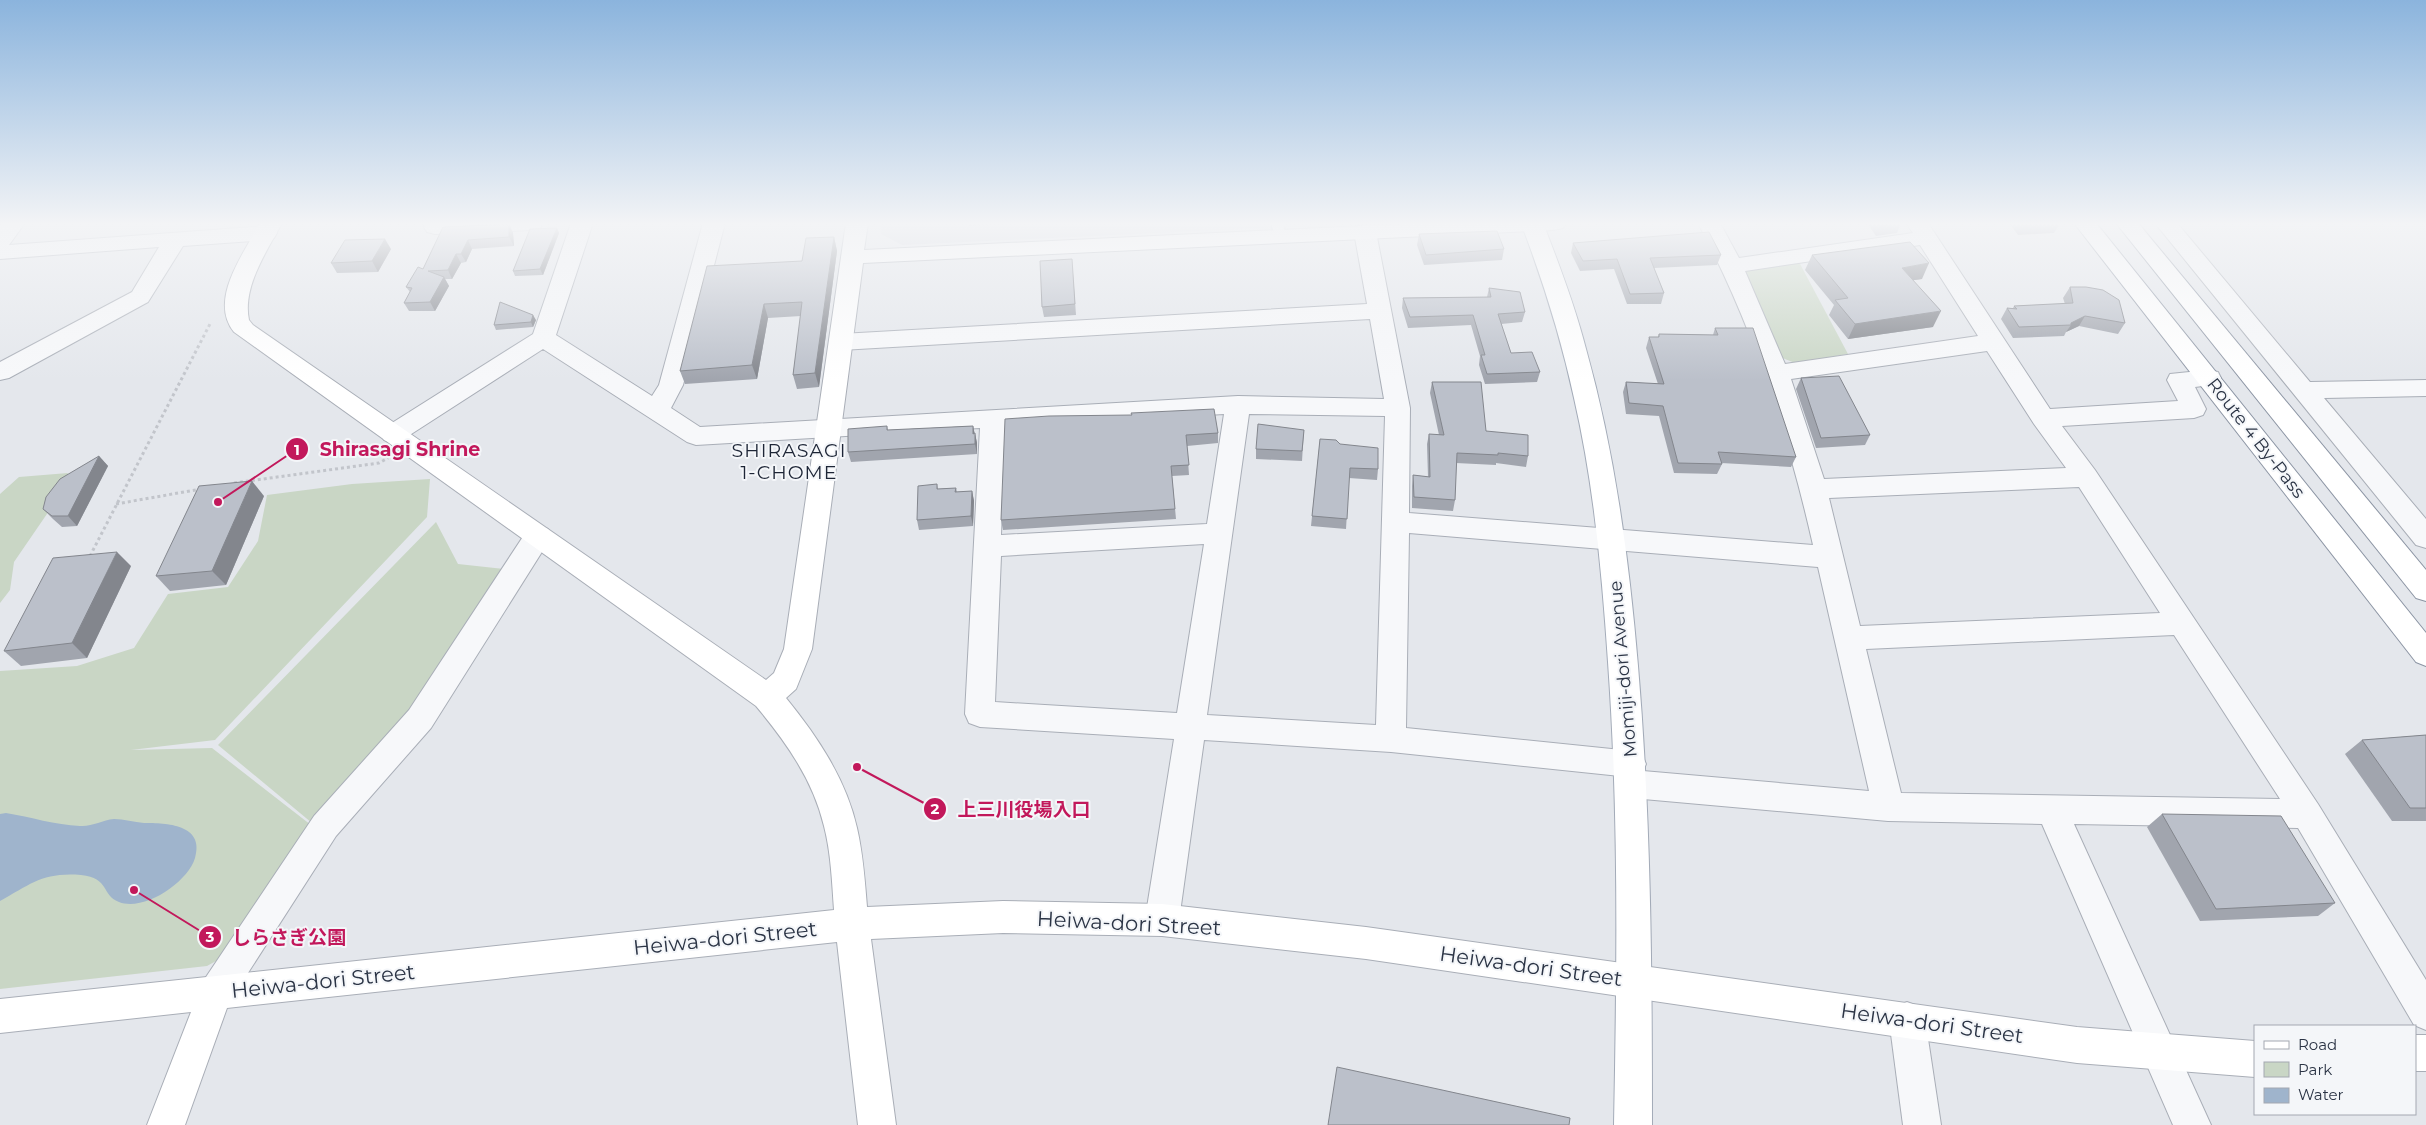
<svg xmlns="http://www.w3.org/2000/svg" width="2426" height="1125" font-family="Montserrat,'Noto Sans JP',sans-serif">
  <rect width="100%" height="100%" fill="#e4e7ec"/>
  <!-- built -->
  <path fill="#d2d6de" d="M 882,223 L 1370,223 L 902,245 L 881,234 Z"/>
  <!-- green -->
  <g fill="#c9d6c5">
    <path d="M 1799,262 L 1848,354 L 1795,363 L 1780,357 L 1743,275 L 1747,269 Z"/>
    <path d="M 68,473 L 62,492 L 14,562 L 10,590 L 0,603 L 0,494 L 19,477 Z"/>
    <path d="M 430,479 L 427,517 L 215,740 L 131,750 L 212,748 L 311,825 L 225,956 L 207,966 L 0,989 L 0,671 L 77,666 L 134,648 L 168,594 L 228,587 L 258,541 L 267,495 L 352,484 Z"/>
    <path d="M 436,522 L 458,564 L 504,569 L 409,717 L 312,823 L 218,745 Z"/>
  </g>
  <!-- water -->
  <path fill="#9fb4cc" d="M 6,813 C 31,817 55,825 80,826 C 92,827 102,820 114,819 C 124,819 134,822 144,823 C 166,823 205,824 195,858 C 188,882 144,912 119,902 C 101,895 110,878 81,875 C 43,872 31,884 0,901 L 0,814 Z"/>
  <g fill="none" stroke-linecap="round" stroke-linejoin="round">
    <!-- lane casing -->
    <g stroke="#a9aeb7" stroke-width="3">
      <path id="lane" d="M 1271,223 L 1283,223 L 1286,236 L 1284,239 L 1276,239 Z"/>
    </g>
    <!-- street casing -->
    <g stroke="#a9aeb7" stroke-width="2">
      <g id="street">
        <path d="M 3,223 L 25,223 L 9,245 L 266,226 L 274,228 L 277,233 L 274,238 L 266,240 L 183,246 L 148,302 L 9,378 L 0,380 L 0,362 L 132,292 L 159,247 L 0,259 L 0,226 Z"/>
        <path d="M 426,223 L 543,223 L 540,228 L 532,230 L 435,234 L 427,232 L 424,227 Z"/>
        <path d="M 571,223 L 593,223 L 556,335 L 652,396 L 659,385 L 703,223 L 725,223 L 683,385 L 671,408 L 700,427 L 1238,396 L 1384,399 L 1370,319 L 841,350 L 833,348 L 829,342 L 833,336 L 841,334 L 1367,304 L 1354,232 L 1357,227 L 1365,225 L 1373,227 L 1376,232 L 1410,408 L 1409,513 L 1813,545 C 1788,434 1752,324 1698,223 L 1720,223 L 1739,258 L 1913,233 L 1906,223 L 1928,223 L 2050,409 L 2178,401 L 2167,380 L 2170,374 L 2209,370 L 2218,372 L 2221,378 L 2218,384 L 2195,387 L 2206,409 L 2203,415 L 2194,418 L 2062,426 L 2095,470 L 2318,804 L 2426,980 L 2426,1030 L 2414,1025 L 2298,828 L 2074,824 L 2211,1125 L 2173,1125 L 2042,824 L 1888,821 L 1632,798 L 1621,794 L 1616,784 L 1620,776 L 1391,752 L 1204,740 L 1179,920 L 1174,931 L 1162,936 L 1150,931 L 1145,920 L 1174,739 L 980,727 L 969,723 L 965,714 L 980,428 L 696,445 L 687,442 L 543,349 L 402,440 L 393,443 L 384,440 L 380,434 L 384,428 L 533,334 ZM 1920,245 L 1978,336 L 1785,364 L 1745,271 ZM 1987,351 L 2034,424 L 2066,468 L 1824,479 L 1791,379 ZM 1224,414 L 1207,524 L 1001,535 L 1005,427 ZM 1249,414 L 1385,416 L 1376,725 L 1207,715 ZM 2079,487 L 2160,613 L 1860,626 L 1829,498 ZM 1409,533 L 1818,567 L 1869,791 L 1643,771 L 1646,764 L 1642,755 L 1631,751 L 1406,728 ZM 1204,544 L 1177,713 L 995,702 L 1001,556 ZM 2174,635 L 2280,799 L 1901,793 L 1866,649 Z"/>
        <path d="M 1523,223 L 1566,223 L 1563,228 C 1551,231 1537,232 1525,229 Z"/>
        <path d="M 2155,223 L 2177,223 L 2310,382 L 2426,380 L 2426,396 L 2324,398 L 2426,519 L 2426,548 L 2416,545 Z"/>
        <path d="M 538,526 L 548,529 L 552,536 L 431,728 L 336,836 L 228,1004 L 216,1009 L 204,1004 L 199,992 L 204,980 L 314,816 L 409,710 L 528,529 Z"/>
        <path d="M 1907,1002 L 1920,1007 L 1925,1019 L 1941,1125 L 1903,1125 L 1889,1019 L 1894,1007 Z"/>
      </g>
    </g>
    <!-- secondary casing -->
    <g stroke="#a9aeb7" stroke-width="2">
      <g id="secondary">
        <path d="M 260,223 L 282,223 C 267,251 242,287 249,320 L 253,325 L 766,680 L 774,673 L 784,649 L 846,223 L 868,223 L 864,250 L 1423,223 L 1543,223 L 1541,229 L 1533,231 L 863,263 L 812,649 L 796,689 L 786,698 C 817,736 846,779 857,828 C 863,854 865,881 867,907 L 1003,901 L 1162,904 L 1366,927 L 2077,1027 L 2255,1041 L 2255,1077 L 2077,1063 L 1366,959 L 1162,936 L 1003,933 L 871,939 L 896,1125 L 858,1125 L 837,942 L 227,1008 L 185,1125 L 147,1125 L 191,1012 L 0,1033 L 0,999 L 834,910 C 832,882 831,853 824,826 C 813,780 786,742 756,706 L 234,332 C 208,300 244,253 260,223 Z"/>
        <rect x="2415" y="1035" width="11" height="36"/>
      </g>
    </g>
    <!-- primary casing -->
    <g stroke="#a3abb8" stroke-width="2">
      <path id="primary" d="M 1521,223 L 1543,223 C 1559,264 1575,306 1586,349 C 1615,453 1629,559 1638,666 C 1651,819 1652,972 1652,1125 L 1614,1125 C 1617,971 1619,816 1608,662 C 1602,574 1594,485 1574,398 C 1561,338 1543,281 1521,223 Z"/>
    </g>
    <!-- highway casing -->
    <g stroke="#8b94a3" stroke-width="2">
      <g id="highway">
        <path d="M 2074,223 L 2096,223 L 2426,633 L 2426,666 L 2416,662 Z"/>
        <path d="M 2116,223 L 2138,223 L 2426,570 L 2426,601 L 2416,598 Z"/>
      </g>
    </g>
    <!-- path -->
    <g stroke="#c2c5cb" stroke-width="3" stroke-dasharray="3 3" stroke-linecap="butt">
      <path d="M 234,483 L 379,463 L 388,458"/>
      <path d="M 116,504 L 201,489"/>
      <path d="M 90,556 L 211,322"/>
    </g>
    <!-- lane -->
    <use href="#lane" fill="#f7f8fa" fill-rule="evenodd"/>
    <!-- street -->
    <use href="#street" fill="#f7f8fa" fill-rule="evenodd"/>
    <!-- secondary -->
    <use href="#secondary" fill="#fff" fill-rule="evenodd"/>
    <!-- primary -->
    <use href="#primary" fill="#fff" fill-rule="evenodd"/>
    <!-- highway -->
    <use href="#highway" fill="#fff" fill-rule="evenodd"/>
  </g>
  <!-- wall -->
  <g fill="#a1a5ae">
    <path d="M 968,223 L 1030,223 L 968,226 Z"/>
    <path d="M 1867,223 L 1901,223 L 1897,233 L 1876,236 Z"/>
    <path d="M 2009,223 L 2060,223 L 2054,233 L 2018,235 Z"/>
    <path d="M 509,224 L 513,233 L 514,246 L 472,249 L 466,262 L 461,263 L 452,279 L 445,279 L 449,286 L 435,311 L 409,311 L 404,303 L 410,292 L 406,287 L 423,269 L 443,227 Z"/>
    <path d="M 557,228 L 559,233 L 543,275 L 515,276 L 513,271 Z"/>
    <path d="M 1419,234 L 1504,249 L 1502,260 L 1424,265 L 1417,245 Z"/>
    <path d="M 834,237 L 837,251 L 819,387 L 797,389 L 793,375 L 801,316 L 768,318 L 757,379 L 685,384 L 680,371 L 802,261 Z"/>
    <path d="M 1573,243 L 1721,255 L 1717,265 L 1654,268 L 1664,293 L 1661,304 L 1627,304 L 1614,269 L 1580,271 L 1571,253 Z"/>
    <path d="M 391,249 L 378,272 L 337,273 L 331,263 Z"/>
    <path d="M 1812,255 L 1922,279 L 1913,280 L 1933,327 L 1848,339 L 1829,315 L 1834,305 L 1805,270 Z"/>
    <path d="M 1072,259 L 1076,315 L 1044,317 L 1042,307 Z"/>
    <path d="M 2070,287 L 2125,323 L 2118,334 L 2079,326 L 2066,332 L 2064,336 L 2013,338 L 2001,319 L 2007,308 L 2013,308 L 2014,306 L 2065,304 L 2063,298 Z"/>
    <path d="M 1489,288 L 1525,312 L 1522,322 L 1501,324 L 1511,353 L 1540,372 L 1537,382 L 1485,384 L 1479,365 L 1480,356 L 1471,325 L 1408,328 L 1402,308 L 1403,298 L 1487,297 Z"/>
    <path d="M 536,320 L 533,327 L 496,330 L 494,325 Z"/>
    <path d="M 1715,328 L 1796,457 L 1791,467 L 1721,463 L 1722,464 L 1717,474 L 1674,473 L 1659,416 L 1626,414 L 1623,392 L 1626,382 L 1658,384 L 1646,348 L 1649,337 L 1658,337 L 1659,334 L 1713,335 Z"/>
    <path d="M 1801,378 L 1870,435 L 1865,445 L 1816,448 L 1796,389 Z"/>
    <path d="M 1432,382 L 1486,431 L 1528,456 L 1526,467 L 1496,463 L 1496,465 L 1456,463 L 1455,500 L 1453,511 L 1412,508 L 1412,486 L 1413,475 L 1428,477 L 1427,444 L 1429,434 L 1439,435 L 1430,393 Z"/>
    <path d="M 1132,415 L 1218,433 L 1218,443 L 1187,446 L 1189,475 L 1172,476 L 1176,519 L 1003,530 L 1001,520 Z"/>
    <path d="M 887,426 L 888,430 L 973,426 L 977,443 L 977,454 L 851,462 L 848,452 Z"/>
    <path d="M 1304,430 L 1302,461 L 1256,459 L 1256,449 Z"/>
    <path d="M 1320,439 L 1340,444 L 1378,469 L 1377,480 L 1349,478 L 1346,529 L 1311,526 Z"/>
    <path d="M 99,456 L 108,466 L 77,526 L 62,527 L 53,519 L 43,509 Z"/>
    <path d="M 937,484 L 938,489 L 956,488 L 957,492 L 972,491 L 974,501 L 973,526 L 919,530 L 917,520 Z"/>
    <path d="M 264,496 L 226,585 L 170,591 L 156,576 Z"/>
    <path d="M 131,566 L 87,658 L 21,666 L 4,651 Z"/>
    <path d="M 2426,735 L 2426,821 L 2392,821 L 2345,754 L 2362,740 Z"/>
    <path d="M 2162,814 L 2335,903 L 2318,916 L 2200,921 L 2147,827 Z"/>
  </g>
  <!-- shaded-wall -->
  <g fill="#83868d">
    <path d="M 509,224 L 513,233 L 514,246 L 509,237 Z"/>
    <path d="M 557,228 L 559,233 L 543,275 L 540,269 Z"/>
    <path d="M 834,237 L 837,251 L 819,387 L 815,373 Z"/>
    <path d="M 385,239 L 391,249 L 378,272 L 372,261 Z"/>
    <path d="M 468,240 L 472,249 L 466,262 L 461,254 Z"/>
    <path d="M 456,254 L 461,263 L 452,279 L 448,270 Z"/>
    <path d="M 1929,263 L 1922,279 L 1894,283 L 1902,268 Z"/>
    <path d="M 444,277 L 449,286 L 435,311 L 430,302 Z"/>
    <path d="M 764,304 L 768,318 L 757,379 L 752,365 Z"/>
    <path d="M 1941,311 L 1933,327 L 1848,339 L 1855,324 Z"/>
    <path d="M 533,315 L 536,320 L 533,327 L 531,322 Z"/>
    <path d="M 2085,316 L 2079,326 L 2066,332 L 2071,325 L 2071,323 Z"/>
    <path d="M 973,426 L 975,436 L 975,433 L 977,443 L 977,454 L 973,434 Z"/>
    <path d="M 99,456 L 108,466 L 77,526 L 68,516 Z"/>
    <path d="M 252,481 L 264,496 L 226,585 L 212,571 Z"/>
    <path d="M 972,491 L 974,501 L 973,526 L 971,516 Z"/>
    <path d="M 117,552 L 131,566 L 87,658 L 72,643 Z"/>
  </g>
  <!-- building -->
  <g fill="#bbc0ca" stroke="#83868d">
    <path d="M 1878,223 L 1901,223 L 1880,226 Z"/>
    <path d="M 2022,223 L 2059,223 L 2024,225 Z"/>
    <path d="M 509,224 L 509,237 L 468,240 L 461,254 L 456,254 L 448,270 L 428,271 L 444,277 L 430,302 L 404,303 L 412,288 L 406,287 L 418,267 L 423,269 L 443,227 Z"/>
    <path d="M 557,228 L 540,269 L 513,271 L 530,229 Z"/>
    <path d="M 1497,231 L 1504,249 L 1426,255 L 1419,234 Z"/>
    <path d="M 1709,232 L 1721,255 L 1650,258 L 1664,293 L 1630,294 L 1617,259 L 1583,261 L 1573,243 Z"/>
    <path d="M 834,237 L 815,373 L 793,375 L 802,302 L 764,304 L 752,365 L 680,371 L 707,266 L 802,261 L 806,238 Z"/>
    <path d="M 385,239 L 372,261 L 331,263 L 345,240 Z"/>
    <path d="M 1910,242 L 1929,263 L 1902,268 L 1941,311 L 1855,324 L 1835,300 L 1848,298 L 1812,255 Z"/>
    <path d="M 1072,259 L 1075,304 L 1042,307 L 1040,261 Z"/>
    <path d="M 2070,287 L 2086,287 L 2103,290 L 2119,300 L 2125,323 L 2085,316 L 2071,323 L 2071,325 L 2019,327 L 2007,308 L 2017,309 L 2014,306 L 2073,303 Z"/>
    <path d="M 1489,288 L 1520,292 L 1525,312 L 1498,314 L 1511,353 L 1532,352 L 1540,372 L 1487,374 L 1481,355 L 1485,355 L 1473,315 L 1410,317 L 1403,298 L 1491,297 Z"/>
    <path d="M 500,302 L 533,315 L 531,322 L 494,325 Z"/>
    <path d="M 1715,328 L 1753,328 L 1796,457 L 1718,452 L 1722,464 L 1678,463 L 1663,406 L 1629,403 L 1626,382 L 1664,384 L 1649,337 L 1659,337 L 1659,334 L 1718,335 Z"/>
    <path d="M 1839,376 L 1870,435 L 1821,438 L 1801,378 Z"/>
    <path d="M 1432,382 L 1481,382 L 1486,431 L 1528,435 L 1528,456 L 1498,453 L 1498,455 L 1457,453 L 1455,500 L 1414,497 L 1413,475 L 1430,477 L 1429,434 L 1444,435 Z"/>
    <path d="M 1214,409 L 1218,433 L 1186,435 L 1189,465 L 1171,466 L 1175,509 L 1001,520 L 1005,419 L 1049,416 L 1132,415 L 1131,413 Z"/>
    <path d="M 1258,424 L 1304,430 L 1302,451 L 1256,449 Z"/>
    <path d="M 887,426 L 887,430 L 973,426 L 973,434 L 975,433 L 975,444 L 848,452 L 848,429 Z"/>
    <path d="M 1320,439 L 1336,440 L 1340,444 L 1378,448 L 1378,469 L 1350,468 L 1347,519 L 1312,516 Z"/>
    <path d="M 99,456 L 68,516 L 52,516 L 43,509 L 46,497 L 60,479 Z"/>
    <path d="M 252,481 L 212,571 L 156,576 L 199,486 Z"/>
    <path d="M 937,484 L 937,489 L 956,488 L 955,492 L 972,491 L 971,516 L 917,520 L 918,486 Z"/>
    <path d="M 117,552 L 72,643 L 4,651 L 53,558 Z"/>
    <path d="M 2426,735 L 2426,808 L 2410,808 L 2362,740 Z"/>
    <path d="M 2162,814 L 2281,816 L 2335,903 L 2216,909 Z"/>
    <path d="M 1337,1067 L 1570,1118 L 1569,1125 L 1328,1125 Z"/>
  </g>
  <!-- sky -->
  <linearGradient id="sky" x2="0" y2="1"><stop stop-color="#8bb4dd"/><stop offset="0.59" stop-color="#f3f4f6"/><stop offset="1" stop-color="#f3f4f6" stop-opacity="0"/></linearGradient>
  <rect width="2426" height="380" fill="url(#sky)"/>
  <g text-anchor="middle" dominant-baseline="central" stroke-width="4" stroke-linejoin="round" paint-order="stroke">
    <!-- street labels -->
    <g font-size="18" fill="#2b3445" stroke="#f4f6f9">
      <text transform="translate(2256 438) rotate(52)">Route 4 By-Pass</text>
      <text transform="translate(1623 669) rotate(-95)">Momiji-dori Avenue</text>
    </g>
    <!-- neighbourhood labels -->
    <g font-size="19" letter-spacing="1" fill="#1d2536" stroke="#f4f6f9">
      <text x="789" y="450">SHIRASAGI<tspan x="789" dy="22">1-CHOME</tspan></text>
    </g>
    <!-- near-street labels -->
    <g font-size="21" fill="#2b3445" stroke="#f4f6f9">
      <text transform="translate(1129 923) rotate(3)">Heiwa-dori Street</text>
      <text transform="translate(725 938) rotate(-6)">Heiwa-dori Street</text>
      <text transform="translate(1531 966) rotate(8)">Heiwa-dori Street</text>
      <text transform="translate(323 981) rotate(-6)">Heiwa-dori Street</text>
      <text transform="translate(1932 1023) rotate(8)">Heiwa-dori Street</text>
    </g>
  </g>
  <!-- callouts -->
  <path fill="none" stroke="#c2185b" stroke-width="2" d="M218 502L297 449M857 767L935 809M134 890L210 937"/>
  <g fill="#c2185b" stroke="#f4f6f9" stroke-width="2">
    <circle cx="218" cy="502" r="5"/>
    <circle cx="857" cy="767" r="5"/>
    <circle cx="134" cy="890" r="5"/>
    <circle cx="297" cy="449" r="12"/>
    <circle cx="935" cy="809" r="12"/>
    <circle cx="210" cy="937" r="12"/>
  </g>
  <g font-size="15" text-anchor="middle" font-weight="bold" fill="#fff">
    <text x="297" y="455">1</text>
    <text x="935" y="814">2</text>
    <text x="210" y="942">3</text>
  </g>
  <g font-size="19" text-anchor="middle" font-weight="bold" fill="#c2185b" stroke="#f4f6f9" stroke-width="4" stroke-linejoin="round" paint-order="stroke">
    <text x="400" y="456">Shirasagi Shrine</text>
    <text x="1024" y="816">上三川役場入口</text>
    <text x="289" y="944">しらさぎ公園</text>
  </g>
  <!-- legend -->
  <rect x="2254" y="1025" width="162" height="90" fill="#f4f6f9" stroke="#a4a8b1"/>
  <rect x="2264" y="1041" width="25" height="8" fill="#ffffff" stroke="#a4a8b1"/>
  <text x="2298" y="1050" font-size="15" fill="#2b3445">Road</text>
  <rect x="2264" y="1062" width="25" height="15" fill="#c9d6c5" stroke="#a4a8b1"/>
  <text x="2298" y="1075" font-size="15" fill="#2b3445">Park</text>
  <rect x="2264" y="1088" width="25" height="15" fill="#9fb4cc" stroke="#a4a8b1"/>
  <text x="2298" y="1100" font-size="15" fill="#2b3445">Water</text>
</svg>
